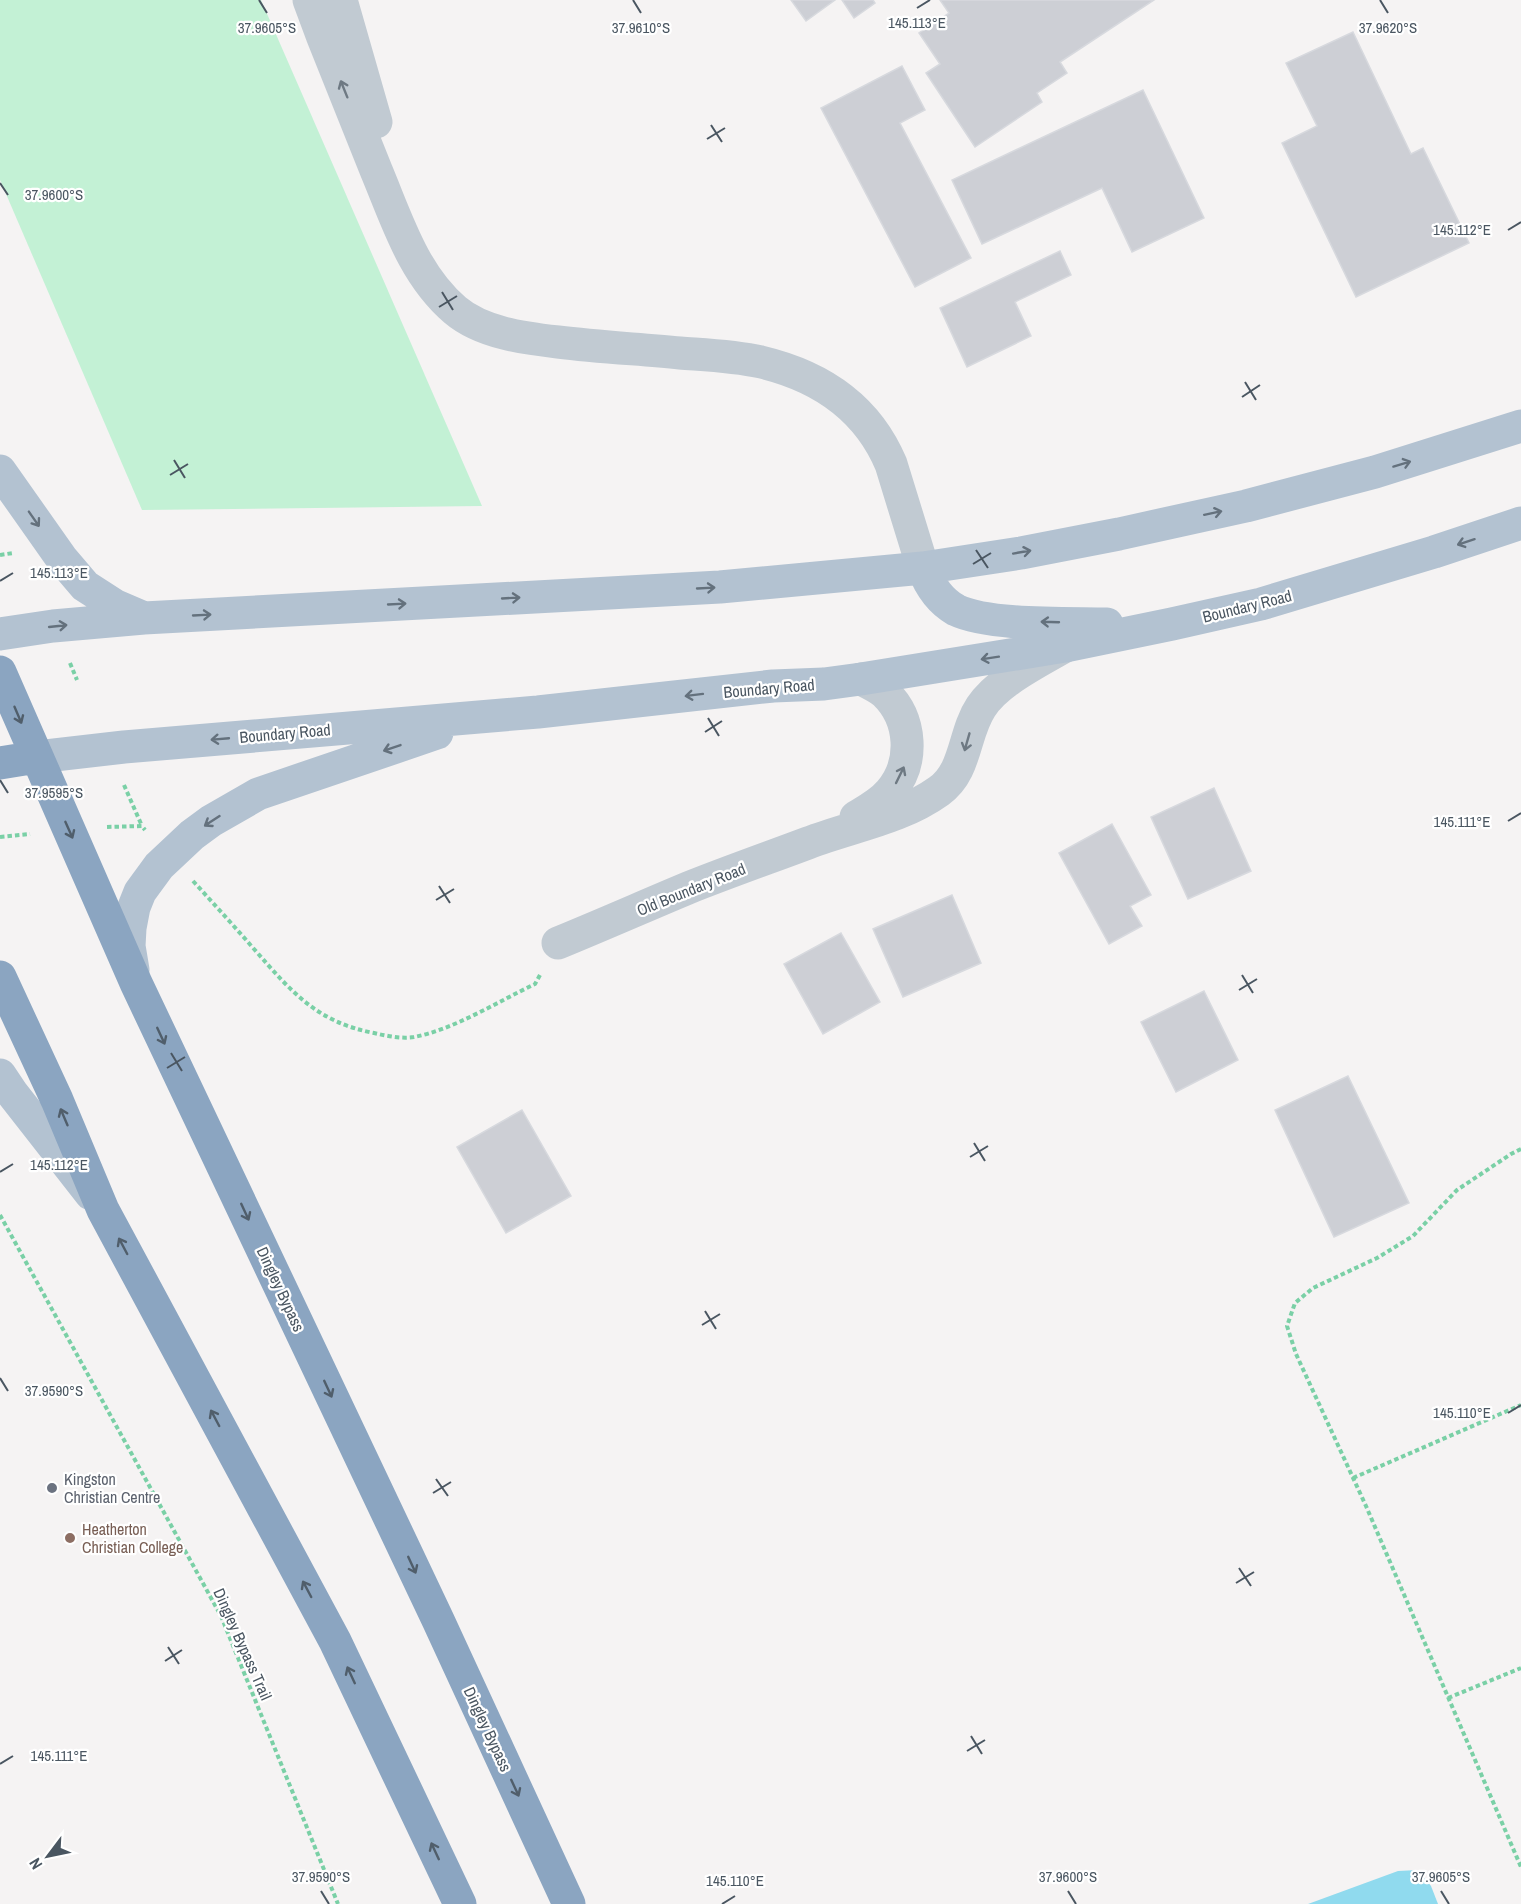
<svg xmlns="http://www.w3.org/2000/svg" width="1521" height="1904" viewBox="0 0 1521 1904" font-family="'Archivo Narrow',sans-serif">
<rect width="100%" height="100%" fill="#f5f3f3"/>
<path fill="#c3f1d5" d="M0 0H261L482 506 142 510 0 180Z"/>
<path fill="#90daee" d="M1418 1870 1431 1886 1438 1904H1308L1398 1871Z"/>
<path fill="#cdcfd5" stroke="#d7d9de" stroke-width="1.5" d="M791 0H835L806 21Z
M842 0H873L875 3 854 18Z
M940 0H1154L1060 62 1067 73 1037 93 1042 102 975 147 926 73 940 64 919 33 949 13Z
M1353 32 1411 154 1423 148 1469 243 1356 297 1282 143 1317 126 1286 63Z
M902 66 925 110 900 123 971 258 915 287 821 108Z
M1143 90 1204 218 1132 252 1102 188 982 244 952 180Z
M1060 251 1071 275 1015 302 1031 336 967 367 940 308Z
M1214 788 1251 871 1188 899 1151 817Z
M1112 824 1151 895 1130 906 1142 926 1109 944 1059 853Z
M952 895 981 963 903 997 873 929Z
M841 933 880 1002 823 1034 784 964Z
M1204 991 1238 1060 1176 1092 1141 1022Z
M1348 1076 1409 1203 1334 1237 1275 1110Z
M522 1110 571 1196 506 1233 457 1147Z"/>
<g fill="none" stroke-linecap="round" stroke-linejoin="round">
<path stroke="#7ad0a6" stroke-width="4" stroke-dasharray="4.5 3" stroke-linecap="butt" d="M0 555 13 553
M70 663 77 680
M124 785 142 826
M107 827 142 826 145 830
M0 837 30 834
M193 881C214 904 234 926 254 949 291 991 316 1022 374 1033 387 1036 401 1039 414 1037 453 1030 499 1001 535 984L540 975
M1521 1149 1511 1154 1457 1190 1413 1236 1377 1258 1313 1288 1295 1303 1287 1326 1296 1354 1366 1506 1521 1867
M0 1215 221 1616 338 1904
M1353 1478 1521 1405
M1448 1698 1521 1668"/>
<path stroke="#c1cad2" stroke-width="33" d="M309 0 322 35C340 80 358 125 376 170 397 220 413 274 455 310 482 333 524 338 558 342 598 347 639 349 680 353 706 355 734 356 761 362 820 376 867 407 891 464L923 568
M341 0 376 122
M856 817C868 810 881 803 890 792 915 763 912 719 885 693 878 687 869 683 861 679
M558 943C602 925 645 906 688 888 728 872 768 858 808 843 852 826 900 819 939 791 967 771 963 734 981 707 998 681 1038 662 1065 646"/>
<path stroke="#b3c2d1" stroke-width="33" d="M0 471 62 559 85 586 116 606 144 618
M923 568C929 584 940 601 956 610 989 626 1069 623 1107 624
M0 634 53 626 144 618 720 587 923 568 1021 553 1119 534 1246 506 1375 472 1521 426
M37 757 124 747 538 712 773 686 824 684 861 679 1065 646 1172 624 1261 604 1434 552 1521 523
M133 970 129 946 130 928 134 907 140 892 159 866 192 835 211 821 258 794 437 733
M0 1075 12 1093 91 1194"/>
<path stroke="#8ba5c1" stroke-width="33" d="M0 672 136 983 438 1620 569 1904
M0 763 37 757
M0 977 57 1100 103 1210 335 1641 460 1904"/>
</g>
<defs><path id="oneway-shaft" d="M-6 0H5M1.5-3L5.5 0L1.5 3" fill="none" stroke-width="1.6" stroke-linecap="round" stroke-linejoin="round" transform="scale(1.5)"/></defs>
<g stroke="#6e7983">
<use href="#oneway-shaft" transform="translate(344 89) rotate(-112)"/>
<use href="#oneway-shaft" transform="translate(967 742) rotate(106)"/>
<use href="#oneway-shaft" transform="translate(900 775) rotate(-64)"/>
</g>
<g stroke="#64717d">
<use href="#oneway-shaft" transform="translate(1402 464) rotate(-17)"/>
<use href="#oneway-shaft" transform="translate(1213 513) rotate(-12)"/>
<use href="#oneway-shaft" transform="translate(34 519) rotate(55)"/>
<use href="#oneway-shaft" transform="translate(1466 542) rotate(162)"/>
<use href="#oneway-shaft" transform="translate(1022 552) rotate(-10)"/>
<use href="#oneway-shaft" transform="translate(706 588) rotate(-3)"/>
<use href="#oneway-shaft" transform="translate(511 598) rotate(-3)"/>
<use href="#oneway-shaft" transform="translate(397 604) rotate(-3)"/>
<use href="#oneway-shaft" transform="translate(202 615) rotate(-3)"/>
<use href="#oneway-shaft" transform="translate(1050 622) rotate(-178)"/>
<use href="#oneway-shaft" transform="translate(58 626) rotate(-6)"/>
<use href="#oneway-shaft" transform="translate(990 658) rotate(171)"/>
<use href="#oneway-shaft" transform="translate(694 695) rotate(173)"/>
<use href="#oneway-shaft" transform="translate(220 739) rotate(175)"/>
<use href="#oneway-shaft" transform="translate(392 748) rotate(161)"/>
<use href="#oneway-shaft" transform="translate(212 821) rotate(147)"/>
</g>
<g stroke="#505e6b">
<use href="#oneway-shaft" transform="translate(18 715) rotate(67)"/>
<use href="#oneway-shaft" transform="translate(69 830) rotate(66)"/>
<use href="#oneway-shaft" transform="translate(161 1036) rotate(65)"/>
<use href="#oneway-shaft" transform="translate(64 1117) rotate(-113)"/>
<use href="#oneway-shaft" transform="translate(245 1212) rotate(65)"/>
<use href="#oneway-shaft" transform="translate(123 1246) rotate(-118)"/>
<use href="#oneway-shaft" transform="translate(328 1389) rotate(65)"/>
<use href="#oneway-shaft" transform="translate(215 1418) rotate(-118)"/>
<use href="#oneway-shaft" transform="translate(412 1565) rotate(65)"/>
<use href="#oneway-shaft" transform="translate(307 1589) rotate(-118)"/>
<use href="#oneway-shaft" transform="translate(351 1675) rotate(-115)"/>
<use href="#oneway-shaft" transform="translate(515 1788) rotate(65)"/>
<use href="#oneway-shaft" transform="translate(435 1851) rotate(-115)"/>
</g>
<path fill="none" stroke="#4a5661" stroke-width="2" d="M259 0 267 13M633 0 641 13M1380 0 1388 13M917 8 930 0M711 125 722 142M707 139 725 128M0 183 8 195M1508 230 1521 222M442 292 453 310M439 307 457 296M1245 382 1256 400M1242 397 1260 385M174 460 185 478M170 475 188 464M976 550 988 568M973 564 991 553M0 581 13 573M708 718 719 736M705 732 722 721M0 780 8 793M1508 821 1521 813M439 886 450 903M436 900 454 889M1242 975 1253 993M1239 990 1257 979M171 1053 182 1071M167 1068 185 1057M974 1143 985 1161M970 1157 988 1146M0 1172 13 1164M705 1311 716 1329M702 1325 720 1314M0 1378 8 1391M1508 1413 1521 1405M436 1479 448 1496M433 1493 451 1482M1239 1568 1251 1586M1236 1583 1254 1572M168 1647 179 1664M165 1661 182 1650M971 1736 982 1754M967 1751 985 1740M0 1764 13 1756M321 1891 329 1904M1068 1891 1076 1904M1441 1891 1449 1904M722 1904 735 1896"/>
<circle fill="#6b7280" stroke="#fff" stroke-width="2" cx="52" cy="1488" r="6"/>
<circle fill="#8d6e63" stroke="#fff" stroke-width="2" cx="70" cy="1538" r="6"/>
<g text-anchor="middle" stroke-width="4.5" stroke-linejoin="round" paint-order="stroke">
<g font-size="16" fill="#4a5661" stroke="#fff">
<text transform="translate(1247 606) rotate(-14)" y="6">Boundary Road</text>
<text transform="translate(769 688) rotate(-5)" y="6">Boundary Road</text>
<text transform="translate(285 733) rotate(-5)" y="6">Boundary Road</text>
<text transform="translate(691 889) rotate(-22)" y="6">Old Boundary Road</text>
<text transform="translate(281 1289) rotate(65)" y="6">Dingley Bypass</text>
<text transform="translate(243 1644) rotate(66)" y="6">Dingley Bypass Trail</text>
<text transform="translate(488 1729) rotate(65)" y="6">Dingley Bypass</text>
</g>
<g font-size="16" fill="#5b616d" stroke="#fff" text-anchor="start">
<text x="64" y="1485">Kingston<tspan x="64" dy="18">Christian Centre</tspan></text>
</g>
<g font-size="16" fill="#785e54" stroke="#fff" text-anchor="start">
<text x="82" y="1535">Heatherton<tspan x="82" dy="18">Christian College</tspan></text>
</g>
</g>
<g font-size="15" text-anchor="middle" fill="#4a5661" stroke="#fff" stroke-width="4.5" stroke-linejoin="round" paint-order="stroke">
<text x="917" y="28">145.113°E</text>
<text x="267" y="33">37.9605°S</text>
<text x="1388" y="33">37.9620°S</text>
<text x="641" y="33">37.9610°S</text>
<text x="54" y="200">37.9600°S</text>
<text x="1462" y="235">145.112°E</text>
<text x="59" y="578">145.113°E</text>
<text x="54" y="798">37.9595°S</text>
<text x="1462" y="827">145.111°E</text>
<text x="59" y="1170">145.112°E</text>
<text x="54" y="1396">37.9590°S</text>
<text x="1462" y="1418">145.110°E</text>
<text x="59" y="1761">145.111°E</text>
<text x="321" y="1882">37.9590°S</text>
<text x="1068" y="1882">37.9600°S</text>
<text x="1441" y="1882">37.9605°S</text>
<text x="735" y="1886">145.110°E</text>
</g>
<g transform="translate(48 1856) rotate(238)" stroke="#ffffff" stroke-width="4.5" paint-order="stroke">
<path d="M0-4.5L10 22L0 15L-10 22Z" fill="#4a5661"/>
<text y="-9" font-size="16" font-weight="bold" text-anchor="middle" fill="#4a5661">N</text>
</g>
</svg>
